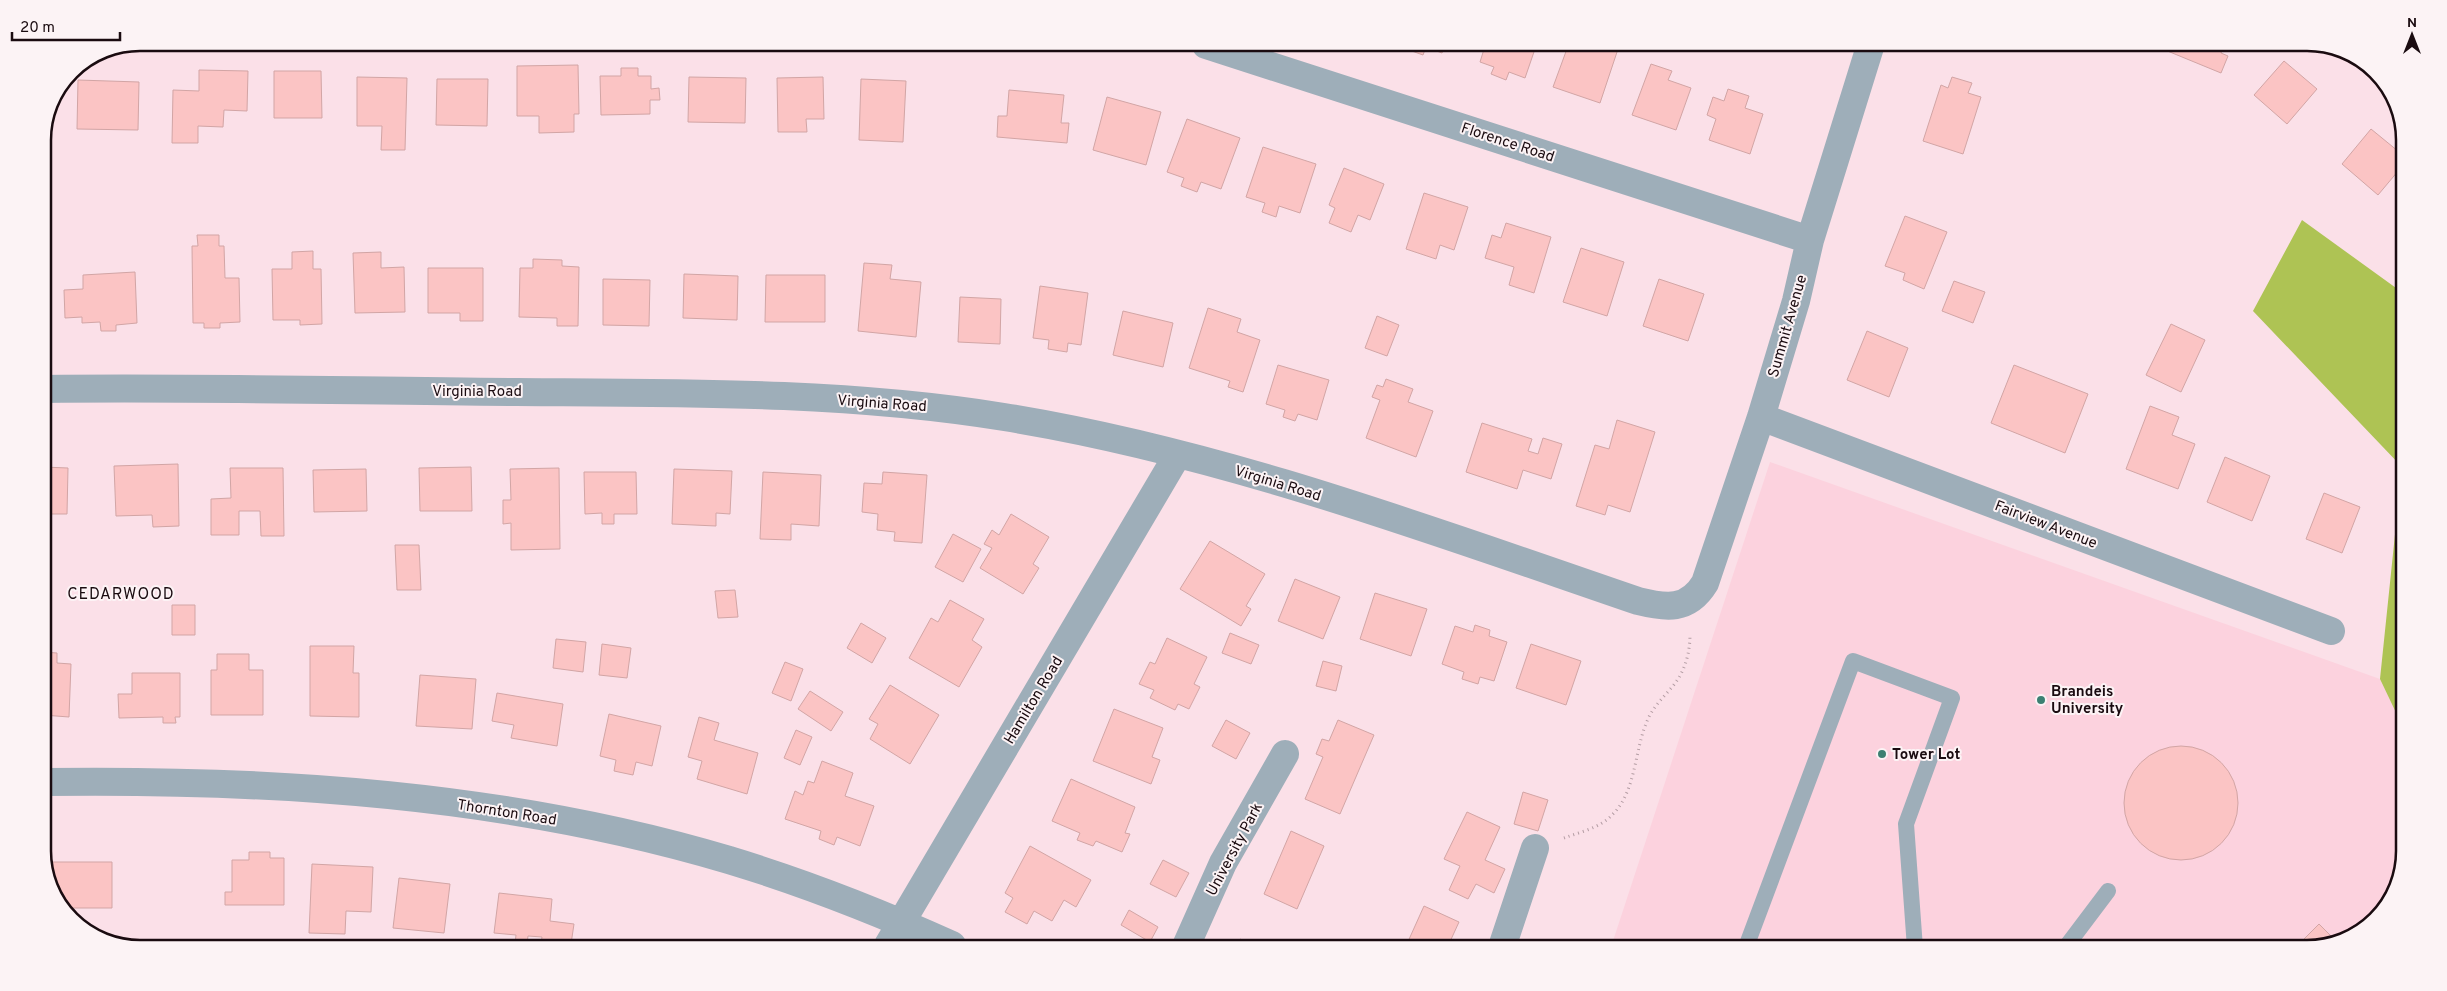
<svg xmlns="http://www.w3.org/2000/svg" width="2447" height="991" viewBox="0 0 2447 991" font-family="Overpass,sans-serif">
<rect width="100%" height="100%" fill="#fbe0e8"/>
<path fill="#fcd2de" d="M1770 462 2380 679 2400 721 2399 883 2366 929 2307 948 1611 947Z"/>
<path fill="#aec354" d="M2302 220 2403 293 2400 721 2380 679 2402 467 2253 311Z"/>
<path fill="#fbc4c4" stroke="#d2a5a5" d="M1411 46H1445L1442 53 1426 47 1423 55 1409 50Z
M1485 46H1536L1525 78 1509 72 1506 80 1491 74 1494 67 1480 62Z
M1568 46H1619L1600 103 1553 87Z
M2166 47H2223L2221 53 2228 56 2221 73 2165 50Z
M2284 61 2317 89 2287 124 2254 95Z
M1651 64 1672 71 1668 80 1691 88 1676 130 1632 115Z
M578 65 579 114H574V132L539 133V116H517V66Z
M621 68H638V76H651V89L659 88 660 100H650V114L601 115 600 76H621Z
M199 70 248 71 247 111 224 110 223 127 198 126V143H172L173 90 199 91Z
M274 71H321L322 118H274Z
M357 77 407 78 405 150H381L382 126H357Z
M689 77 746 78 745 123 688 122Z
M823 77 824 119H806L807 132H778L777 78Z
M1952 77 1972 83 1968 93 1981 97 1963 154 1923 141 1941 85 1948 88Z
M437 79H488L487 126 436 125Z
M861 79 906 81 903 142 859 140Z
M78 80 139 82 138 130 77 129Z
M1728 89 1749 96 1745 108 1763 114 1750 154 1709 140 1716 119 1707 115 1713 97 1724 101Z
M1009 90 1064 95 1061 123H1069L1067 143 997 137 998 116H1007Z
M1107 97 1161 112 1146 165 1093 150Z
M1187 119 1240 138 1221 189 1201 182 1197 192 1181 186 1184 178 1167 172Z
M2371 129 2404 156V164L2378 195 2342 164Z
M1263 147 1316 164 1300 213 1279 206 1276 217 1262 212 1265 203 1246 197Z
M1344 168 1384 184 1370 220 1358 215 1351 232 1329 223 1335 208 1329 205Z
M1424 193 1468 207 1454 250 1440 245 1436 259 1406 249Z
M1905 216 1947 232 1924 289 1903 280 1905 273 1885 266Z
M1506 223 1551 237 1534 293 1509 285 1514 267 1485 258 1492 235 1501 238Z
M197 235H219V246H224L225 278H239L240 322 220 323V328H204V323H193L192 246H198Z
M1581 248 1624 262 1607 316 1563 302Z
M313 251V269H321L322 324 300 325V320H273L272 269H292V252Z
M381 252V268L404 267 405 312 355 313 353 253Z
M533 259 562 260V266L579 267 578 326H557V318L519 317 520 268H533Z
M864 263 892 265 890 279 921 282 916 337 858 331Z
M428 268H483V321H460V313H428Z
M135 272 137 323 116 325V331H101L100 322 82 323V317L65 318 64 290 83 289V275Z
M684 274 738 276 737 320 683 318Z
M766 275H825V322H765Z
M603 279 650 280 649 326 603 325Z
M1659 279 1704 294 1688 341 1643 326Z
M1954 281 1985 292 1973 323 1942 311Z
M1040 286 1088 293 1081 345 1068 343 1067 352 1048 349 1049 340 1033 338Z
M960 297 1001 299 1000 344 958 342Z
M1208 308 1241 319 1237 332 1260 340 1243 392 1228 387 1230 381 1189 368Z
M1123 311 1173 323 1163 367 1113 355Z
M1377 316 1399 325 1387 356 1365 348Z
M2171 324 2205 340 2181 392 2146 375Z
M1867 331 1908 348 1889 397 1847 380Z
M1278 365 1329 380 1317 420 1298 414 1295 421 1283 417 1285 410 1266 404Z
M2014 365 2088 394 2065 453 1991 423Z
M1386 379 1413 389 1408 402 1433 411 1416 457 1366 438 1380 400 1372 397 1377 385 1383 387Z
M2150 406 2179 417 2172 435 2195 444 2178 489 2126 469Z
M1617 420 1655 432 1630 512 1608 505 1605 515 1576 506 1595 445 1609 449Z
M1482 423 1532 439 1528 451 1538 454 1543 438 1562 444 1551 479 1523 470 1517 489 1466 472Z
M2225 457 2270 476 2252 521 2207 502Z
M178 464 179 526 153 527 152 515 116 516 114 466Z
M43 467 68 468 67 514H46V544H43Z
M471 467 472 511H420L419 468Z
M230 468H283L284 536H261L260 511H239V535H211V499L231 498Z
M559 468 560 549 511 550V523L503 524V500H511L510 469Z
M366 469 367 511 314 512 313 470Z
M674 469 732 471 730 514 716 513V526L672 524Z
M584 472H636L637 514H614V524H602V513L585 514Z
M763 472 821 475 819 526 791 524V540L760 539Z
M883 472 927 475 922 543 894 541 895 532 877 530 878 514 862 512 864 483 882 484Z
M2324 493 2360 507 2342 553 2306 539Z
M1011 514 1049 537 1033 564 1039 568 1023 594 980 568 992 548 984 544 992 530 999 535Z
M953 534 981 549 963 582 935 567Z
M1210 541 1265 574 1246 606 1251 609 1241 626 1180 589Z
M395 545H419L421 590H397Z
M1295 579 1340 597 1323 639 1278 621Z
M735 590 738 617 718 618 715 591Z
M1375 593 1427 609 1411 656 1360 639Z
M950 600 984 619 972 640 982 647 959 687 909 658 931 618 938 622Z
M172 605H195V635H172Z
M861 623 886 638 872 663 847 648Z
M1475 625 1490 630 1489 636 1507 642 1494 681 1480 677 1478 684 1462 679 1464 672 1442 664 1455 626 1473 632Z
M1230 633 1259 645 1251 664 1222 653Z
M1167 638 1207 657 1194 684 1200 687 1189 709 1178 704 1175 710 1150 698 1154 690 1139 684 1150 662 1155 664Z
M556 639 586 642 583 672 553 668Z
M602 644 631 648 627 678 599 675Z
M1531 644 1581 661 1566 705 1516 688Z
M310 646H354L353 673H359V717L310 716Z
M43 652 57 653V663L71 664 69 717 43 715Z
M217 654H249V670H263V715H211V670H217Z
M1323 661 1342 666 1336 691 1316 686Z
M785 662 803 669 791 701 772 693Z
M132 673H180V717H175L176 723H163V717L119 718 118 694H132Z
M420 675 476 679 472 729 416 726Z
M890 685 939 715 910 764 870 739 878 724 869 719Z
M810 691 843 712 831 731 798 709Z
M497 693 563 704 557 746 511 738 514 725 492 721Z
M1114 709 1163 728 1152 757 1160 760 1151 784 1093 761Z
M609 714 661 726 652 766 636 762 633 775 614 771 616 760 600 756Z
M699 717 719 723 714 740 758 753 747 794 697 779 702 761 688 757Z
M1226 720 1250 733 1236 759 1212 746Z
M1338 720 1374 735 1340 814 1305 799 1323 757 1316 754 1322 739 1329 741Z
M796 730 812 737 800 765 784 758Z
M2124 803a57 57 0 1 1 114 0a57 57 0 1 1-114 0Z
M822 761 853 773 845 796 874 806 860 846 837 837 834 845 819 839 821 831 785 819 795 791 803 795 808 781 814 783Z
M1071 779 1135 807 1125 833 1130 834 1122 852 1096 841 1093 846 1077 840 1080 833 1052 821Z
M1523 792 1548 800 1538 831 1514 824Z
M1467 812 1500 827 1485 860 1505 869 1494 893 1476 884 1468 899 1449 890 1460 866 1444 859Z
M1291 831 1324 846 1297 909 1264 894Z
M1030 846 1091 880 1076 907 1064 900 1052 921 1034 911 1027 924 1005 912 1013 898 1005 893Z
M249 852H270V858H284V905H225V892H232V860H249Z
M1163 860 1189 873 1176 897 1150 884Z
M48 862H112V908H62L48 872Z
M312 864 373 867 371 912 346 911 345 934 309 933Z
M399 878 450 884 444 933 393 928Z
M499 893 552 899 550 921 574 924 571 944H541L542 937 528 936 527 944H515L516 935 494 933Z
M1424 906 1459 922 1448 946H1406Z
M1129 910 1158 927 1150 942 1121 925Z
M2319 924 2334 939 2307 948H2295Z
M1240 939 1256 946H1237Z"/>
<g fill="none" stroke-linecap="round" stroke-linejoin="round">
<path stroke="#b39ca3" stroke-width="3" stroke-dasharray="1 4" stroke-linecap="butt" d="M1564 838C1580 832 1600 828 1612 815 1637 791 1634 749 1648 719 1655 703 1669 693 1678 679 1686 667 1690 650 1690 635"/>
<path stroke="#9eaeb9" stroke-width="16" d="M1746 947 1853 661 1952 698 1906 824 1915 948
M2065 948 2108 891"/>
<path stroke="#9eaeb9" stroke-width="28" d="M1206 45 1810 240
M43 389C200 387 358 391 516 392 678 393 843 391 1004 417 1221 452 1430 530 1638 601 1666 608 1688 611 1705 583L1761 417 1796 301 1810 240 1870 47
M1761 417 2331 631
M43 782C272 779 508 794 729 860 805 883 879 912 952 945
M888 945 1178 454
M1186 946 1223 863 1285 754
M1502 947 1535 848"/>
</g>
<g fill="#3d8072" stroke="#fcf3f5" stroke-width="2">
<circle cx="2041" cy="700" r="5"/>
<circle cx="1882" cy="754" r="5"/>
</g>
<g text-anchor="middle" stroke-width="4" stroke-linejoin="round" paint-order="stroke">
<g font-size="15" fill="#1a0b10" stroke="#fcf3f5">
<text transform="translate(1508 142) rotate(18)" y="5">Florence Road</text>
<text transform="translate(1787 326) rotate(-74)" y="5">Summit Avenue</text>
<text x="477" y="396">Virginia Road</text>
<text transform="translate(882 403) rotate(4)" y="5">Virginia Road</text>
<text transform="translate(1278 483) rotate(17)" y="5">Virginia Road</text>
<text transform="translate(2046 524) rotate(21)" y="5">Fairview Avenue</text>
<text transform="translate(1033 700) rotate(-59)" y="5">Hamilton Road</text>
<text transform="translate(507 812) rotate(9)" y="5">Thornton Road</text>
<text transform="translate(1234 849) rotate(-62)" y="5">University Park</text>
</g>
<g font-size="15" font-weight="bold" fill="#1a0b10" stroke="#fcf3f5" text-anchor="start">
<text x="2051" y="696">Brandeis<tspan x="2051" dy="17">University</tspan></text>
<text x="1892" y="759">Tower Lot</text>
</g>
<g font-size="16" letter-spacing="1" fill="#1a0b10" stroke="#fcf3f5">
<text x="121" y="599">CEDARWOOD</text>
</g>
</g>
<path d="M0 0H2447V991H0ZM140 51H2307A89 89 0 0 1 2396 140V851A89 89 0 0 1 2307 940H140A89 89 0 0 1 51 851V140A89 89 0 0 1 140 51Z" fill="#fcf3f5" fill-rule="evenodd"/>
<path fill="none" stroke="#1a0b10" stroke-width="2.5" d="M140 51H2307A89 89 0 0 1 2396 140V851A89 89 0 0 1 2307 940H140A89 89 0 0 1 51 851V140A89 89 0 0 1 140 51Z"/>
<g transform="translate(2412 35)" stroke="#fcf3f5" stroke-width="4" paint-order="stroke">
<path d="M0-4L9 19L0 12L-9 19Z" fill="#1a0b10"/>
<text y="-8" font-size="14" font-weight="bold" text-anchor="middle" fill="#1a0b10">N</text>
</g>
<path d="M12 32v8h108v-8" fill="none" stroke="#1a0b10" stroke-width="2.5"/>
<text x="20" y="32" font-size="15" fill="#1a0b10" stroke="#fcf3f5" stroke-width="4" paint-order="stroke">20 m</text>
</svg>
